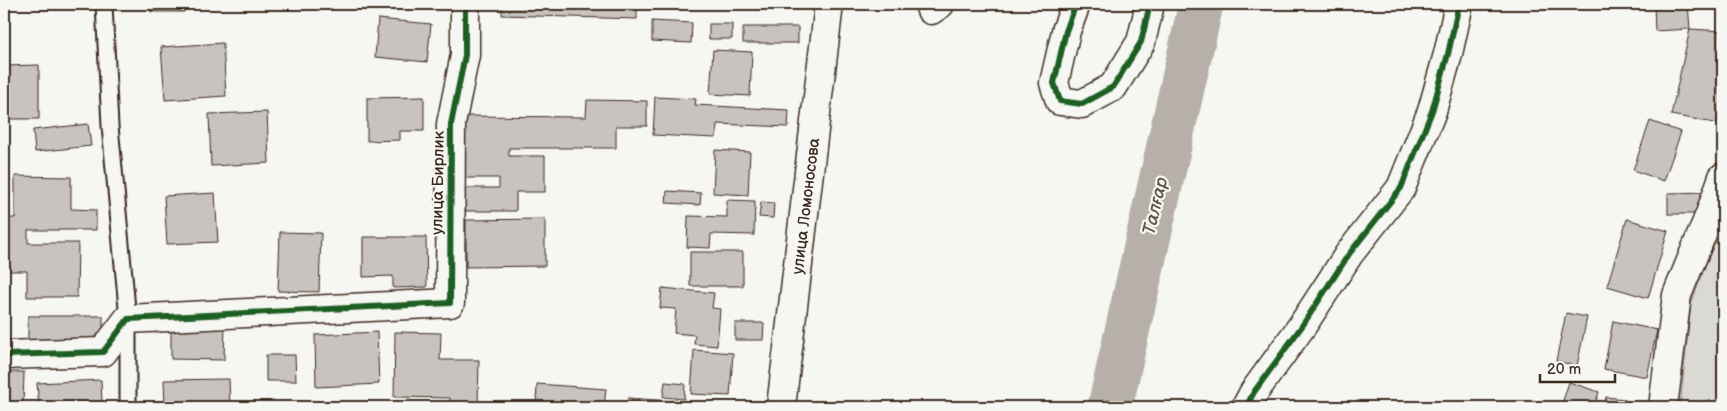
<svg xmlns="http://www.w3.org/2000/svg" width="1727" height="411" viewBox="0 0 1727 411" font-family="'Balsamiq Sans',sans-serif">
<rect width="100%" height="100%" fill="#f6f6f2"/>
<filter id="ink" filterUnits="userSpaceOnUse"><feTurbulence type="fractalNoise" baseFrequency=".02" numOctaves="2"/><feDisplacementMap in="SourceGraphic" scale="10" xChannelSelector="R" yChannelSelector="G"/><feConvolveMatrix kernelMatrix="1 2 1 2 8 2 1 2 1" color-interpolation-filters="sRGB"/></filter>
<g filter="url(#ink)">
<path fill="#dad9d3" stroke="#8a8278" d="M1723 218V407H1680L1691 304Z"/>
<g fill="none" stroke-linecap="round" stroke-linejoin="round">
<path stroke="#b6b0a9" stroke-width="45" d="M1110 407 1201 4"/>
</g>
<path fill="#c8c3be" stroke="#3b2a1e" d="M151 4H184V12H151Z
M502 4H637V19L502 15Z
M755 4H771V9H754Z
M1654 4H1688L1690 29 1655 31Z
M378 19 431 24 427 62 375 57Z
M652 21 692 23 691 43 652 41Z
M709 24H732V39H709Z
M743 27H798V43H743Z
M1690 29 1723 31V105L1720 124 1671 115Z
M223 43 226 96 165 100 161 47Z
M713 50 752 52 750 96 710 94Z
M39 65V119H4V66Z
M424 97V131H400V140L367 141V98Z
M655 97 696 99 695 105 789 110 788 127 717 124 716 138 653 135Z
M587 100 647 101V126H616V148H509V156H545V192H516V211H464V188H499V178H464V116L586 117Z
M267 112 269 163 211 166 209 114Z
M1650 121 1681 132 1664 181 1633 170Z
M88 124 91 146 35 152 33 130Z
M715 150 750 152 748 195 713 193Z
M15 176 71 177V209L96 210V230H28V243H78L77 297H27V271H4V218H15Z
M667 191 701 193 700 205 666 203Z
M1710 192V214H1668V193Z
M215 193 218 242 167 244 164 196Z
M727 200 755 201 754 235 711 234 710 248 687 247 688 216 727 217Z
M761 202 774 203 773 218 759 217Z
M545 219V266L466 267V220Z
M1627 219 1668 231 1648 298 1607 286Z
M280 232 321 233 319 292 278 291Z
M363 237H426L427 287 393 288V276L363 277Z
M690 252H743V286H690Z
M662 288 714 293 712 308 720 309 717 346 694 344 695 335 674 333 676 309 660 308Z
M1566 313 1587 317 1577 366 1556 361Z
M28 316H103V341H28Z
M1613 321 1657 330 1647 377 1604 369Z
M735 323H764L763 340H735Z
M171 324H225L224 360 171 359Z
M377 332 379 384 316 387 315 335Z
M395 332 441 333 440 360H479L478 407H450V398L394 397Z
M694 350 733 353 730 396 691 394Z
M266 355H295L296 381H266Z
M4 372H24L23 407H4Z
M229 379 230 407H165L164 380Z
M101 380 102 403 84 404V407H39L37 383Z
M665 382 685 384 684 399 663 397Z
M1569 382 1599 392 1594 407H1561Z
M537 384 606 389 604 407H536Z
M1606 397 1625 399 1624 407H1604Z
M628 398 742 406V407H627Z"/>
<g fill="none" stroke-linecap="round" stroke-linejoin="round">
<defs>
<path id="service" d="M104 4 110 126 128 319V407"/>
<path id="minor" d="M929 4 931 10 940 4
M1076 4 1066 31 1054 83 1060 101 1082 104 1113 87 1141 42 1150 4
M4 355 103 352 128 319 450 303 451 124 465 55V4
M1246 407 1254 392 1302 326 1349 254 1401 188 1432 111 1448 54 1459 4
M1663 407 1677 295 1710 214 1723 177"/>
<path id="primary" d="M781 407 829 4"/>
</defs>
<use href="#service" stroke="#3b2a1e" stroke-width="19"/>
<use href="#minor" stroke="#3b2a1e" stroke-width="31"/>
<use href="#primary" stroke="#3b2a1e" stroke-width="31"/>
<use href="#service" stroke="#f6f6f2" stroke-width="15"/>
<use href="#minor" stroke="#f6f6f2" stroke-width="28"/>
<use href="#primary" stroke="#f6f6f2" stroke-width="28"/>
<defs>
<path id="cycleway" d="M1076 4 1066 31 1054 83 1060 101 1082 104 1113 87 1141 42 1150 4
M4 355 103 352 128 319 450 303 451 124 465 55V4
M1246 407 1254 392 1302 326 1349 254 1401 188 1432 111 1448 54 1459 4"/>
</defs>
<use href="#cycleway" stroke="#f6f6f2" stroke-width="9"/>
<use href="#cycleway" stroke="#1b5e20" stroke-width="6"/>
</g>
</g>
<g text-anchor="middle" stroke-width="4.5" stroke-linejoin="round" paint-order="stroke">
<g font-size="16" fill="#3b2a1e" stroke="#f6f6f2">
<text transform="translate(437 183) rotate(-89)" y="6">улица Бирлик</text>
<text transform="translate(805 206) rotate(-83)" y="6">улица Ломоносова</text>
</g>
<g font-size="18" font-style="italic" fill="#605248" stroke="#f6f6f2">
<text transform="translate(1155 206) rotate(-77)" y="6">Талғар</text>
</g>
</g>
<rect width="1727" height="411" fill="none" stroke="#f6f6f2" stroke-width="20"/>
<rect x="10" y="10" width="1707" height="391" fill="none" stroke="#3b2a1e" stroke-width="2" filter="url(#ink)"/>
<path d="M1540 374v8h75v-8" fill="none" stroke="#3b2a1e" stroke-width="2.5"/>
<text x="1547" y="374" font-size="15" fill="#3b2a1e" stroke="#f6f6f2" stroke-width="4" paint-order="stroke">20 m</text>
</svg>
